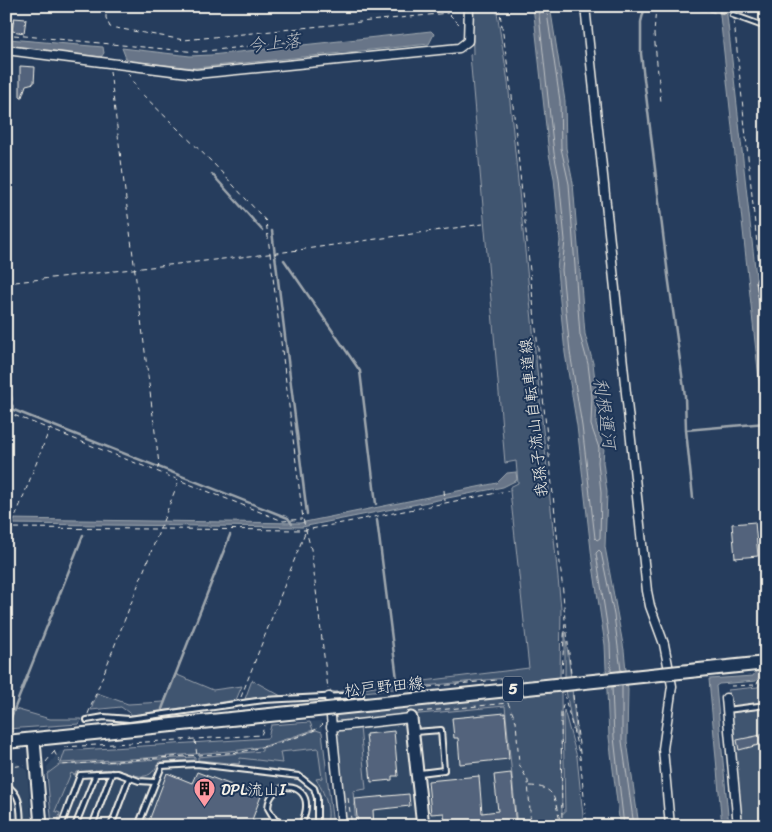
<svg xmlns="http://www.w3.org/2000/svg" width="772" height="832" viewBox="0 0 772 832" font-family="Sriracha,'Klee One',sans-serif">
<rect width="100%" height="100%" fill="#263d5d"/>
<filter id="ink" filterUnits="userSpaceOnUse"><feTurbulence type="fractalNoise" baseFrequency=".02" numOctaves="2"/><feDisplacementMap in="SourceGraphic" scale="10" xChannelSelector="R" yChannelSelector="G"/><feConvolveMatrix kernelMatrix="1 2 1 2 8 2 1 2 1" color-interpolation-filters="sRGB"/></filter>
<g filter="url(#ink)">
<path fill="#334966" d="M506 706 517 826H429L417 714Z
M321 721 333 826H52L47 767 60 751 268 738 271 725Z
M401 722 406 726 416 826H356L353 791 366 789 360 727Z
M6 757H10L27 771 32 826H6Z"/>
<path fill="#40546f" stroke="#9aa2ac" d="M472 6H496L508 82 561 608 560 679 512 685V678L496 679 332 695 330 691 335 692 529 668 510 491V487L518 483 516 461 505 463 470 55 473 54Z
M565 631 571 678 565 679Z
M175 674 213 690 242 686 236 700 132 715 121 707 91 710 97 693 128 704 164 702Z
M766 675V826H741L728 690 758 687Z
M252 680 281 696 245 699Z
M572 689 577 739 571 720 566 690Z
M561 691 562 813H565L563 716 564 710 577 757 584 826H517L505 706 334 722 333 714Z
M15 709 50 719H82L79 724 6 729Z
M310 722 313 730 265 746 241 750 147 758 61 763 65 751 268 738 271 725Z
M360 727 366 789 353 791 356 826H346L335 734 339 729Z
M316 730 322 732 333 826H326C332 810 324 792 316 779L322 778 318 748 280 752 282 763 240 758 239 764 198 760V757L262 751V748Z
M195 757V760L159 762C148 787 133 772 116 770 104 768 89 772 76 772L75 775 71 773 55 811 60 813 57 826H52L47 774 59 765Z"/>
<path fill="#677588" stroke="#9fa7ae" d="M533 6H550L565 101 566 148 573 183 585 334 593 363 597 397 596 424 604 448 603 462 607 492 605 547 624 650 628 690 627 741 639 826H620L609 737 605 645 592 559 577 426 565 353 557 270 560 241 554 178 549 154Z
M719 6H726L766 367V408L761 398Z
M431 31 434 34 429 44 195 68 127 61 122 48 190 56 211 55Z
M9 39 103 47 104 53 101 57 8 46Z
M516 472 517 480 503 487 302 527 6 524V519L300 523 497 483 507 473Z
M766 655V666L756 681 719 684 716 686 729 826H722L709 679 753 676Z"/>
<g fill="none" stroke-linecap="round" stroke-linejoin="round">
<path stroke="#bcbfc2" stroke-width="1" d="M538 6 554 153 559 178 565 240 562 270 570 352 582 426 595 538 597 540 600 538 601 493 598 462 599 448 591 425 592 397 588 364 580 335 569 184 561 148 560 101 546 6
M611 672 610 644 596 553 599 550 601 552 614 615 621 671
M622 686V741L634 826
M612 687 614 737 624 826"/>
<path stroke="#9fa7ae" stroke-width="2.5" d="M645 6 641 22V54L668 275 685 396 686 430 693 498
M212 174 262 230
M272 231 307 514
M284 260 360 371 376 504
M6 407 288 518 292 524
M686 430 766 423
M377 520 397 679
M162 709 230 535
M10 720 83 535"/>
</g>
<path fill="#52647b" stroke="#f4f1e8" d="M14 18 26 19 24 33 12 31Z
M20 66 35 67 34 83 26 85 22 97H20Z
M755 522 758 556 735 558 732 524Z
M505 713 509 759 460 764 458 738H454L452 718Z
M394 731 398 776H392V780L371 782 366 734Z
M766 734V743L739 750 737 740Z
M197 772 261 796 252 820 266 826H147L167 773 192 783Z
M511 773 516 826H445L444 813 431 814 428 781 479 776 482 813 498 811 494 775Z
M409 794 410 806 373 810 374 826H358L355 799Z"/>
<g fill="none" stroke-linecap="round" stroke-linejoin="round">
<defs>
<path id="lane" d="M733 15 766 27
M6 43 8 34
M727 710 766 705
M87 720 104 717 129 719 264 700 361 695
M415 732 441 730 444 770 420 773
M6 785C22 795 20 809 21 826
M61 826 80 775 117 773 139 781 155 782
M75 826 96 774
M92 826 112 773
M111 826 129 778
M138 826 162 766 197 764 299 776 314 788 317 798V826
M289 826 275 820 268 808C270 779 308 782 306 807 306 813 303 820 301 826
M309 826 317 825"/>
<path id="street" d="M585 6 647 591 650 606 664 644 672 686 663 749 670 826
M6 50 196 74 459 48 468 41 469 6
M761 282 766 312
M329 697 342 826
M726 698 738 826
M331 727 411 718"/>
<path id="secondary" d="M411 718 423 826
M34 740 41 826"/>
<path id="primary" d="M6 742 260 716"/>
</defs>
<use href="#lane" stroke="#f4f1e8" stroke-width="8"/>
<use href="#street" stroke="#f4f1e8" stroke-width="11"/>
<use href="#secondary" stroke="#f4f1e8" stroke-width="15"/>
<use href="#primary" stroke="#f4f1e8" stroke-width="16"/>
<path stroke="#f4f1e8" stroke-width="1" stroke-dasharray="5 4" stroke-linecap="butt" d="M106 6V18L110 27 184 40 448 13
M450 6 448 13 459 24
M499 6 512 96 563 592 565 620 562 673
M656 6 654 34 661 102
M674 6 728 14
M734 21 760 273
M14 35 197 52 297 41
M110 71 159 464 157 471
M128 73 138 90 214 164 266 221 303 519 311 549 328 689
M6 283 277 253 483 224
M6 351 13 407 11 414
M6 412 283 521 302 519
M444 490 445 501
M6 528 306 530 512 490
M6 541 50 428
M566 623 571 674
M731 686 756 685 763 674
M419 688 497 680
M564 694 580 757 587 826
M573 695 580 753
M241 697 306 530
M418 712 508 703 516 721 519 764 528 781 531 826
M88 714 179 480
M195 740 197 756
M64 747 261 735 265 725
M54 751 61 765 241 752C258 748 313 736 323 724
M46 762 57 748
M6 768 24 765
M530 786C559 787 553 801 561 823
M348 798 352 826
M562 826 561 714 564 701"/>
<use href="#lane" stroke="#1d3557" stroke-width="4"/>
<use href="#street" stroke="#1d3557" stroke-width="8"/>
<use href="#secondary" stroke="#1d3557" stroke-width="11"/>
<use href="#primary" stroke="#1d3557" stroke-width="12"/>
<defs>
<path id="primary-bridge" d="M260 716 766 663"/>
</defs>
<use href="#primary-bridge" stroke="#f4f1e8" stroke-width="16" stroke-linecap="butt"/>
<use href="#primary-bridge" stroke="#1d3557" stroke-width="12"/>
</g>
</g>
<defs>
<symbol id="building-pin" viewBox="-11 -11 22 30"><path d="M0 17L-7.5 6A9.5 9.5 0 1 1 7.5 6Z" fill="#ff9aa2" stroke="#1d3557"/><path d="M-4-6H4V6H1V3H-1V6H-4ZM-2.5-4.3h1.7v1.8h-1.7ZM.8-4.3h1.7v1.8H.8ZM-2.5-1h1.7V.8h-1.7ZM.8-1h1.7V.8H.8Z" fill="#111"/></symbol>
</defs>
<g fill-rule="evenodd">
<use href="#building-pin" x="192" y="776" width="25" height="34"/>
</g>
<g text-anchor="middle" stroke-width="4" stroke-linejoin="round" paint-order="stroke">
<rect fill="#1d3557" stroke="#b4b9bc" stroke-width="1" x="503" y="676.5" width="20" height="25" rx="4"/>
<g font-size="15" font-weight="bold" fill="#f4f1e8">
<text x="513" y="694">5</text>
</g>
<g font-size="16" fill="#f4f1e8" stroke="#1d3557">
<text transform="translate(533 418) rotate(-96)" y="6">我孫子流山自転車道線</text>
<text transform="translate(384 686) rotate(-6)" y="6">松戸野田線</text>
</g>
<g font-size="16" fill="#f4f1e8" stroke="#1d3557" text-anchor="start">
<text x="221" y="795">DPL流山I</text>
</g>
<g font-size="18" font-style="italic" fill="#bcbfc2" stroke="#1d3557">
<text transform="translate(274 43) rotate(-6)" y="6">今上落</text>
<text transform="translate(605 413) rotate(82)" y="6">利根運河</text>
</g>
</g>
<rect width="772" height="832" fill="none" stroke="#1d3557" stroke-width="25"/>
<rect x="12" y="12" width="747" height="807" fill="none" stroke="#f4f1e8" stroke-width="2" filter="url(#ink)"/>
</svg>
